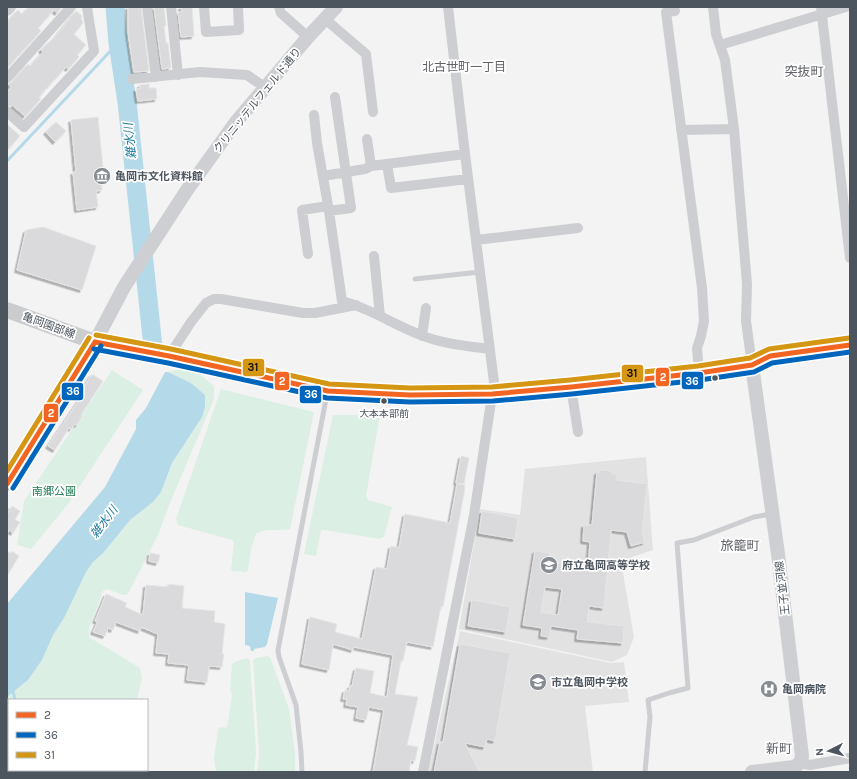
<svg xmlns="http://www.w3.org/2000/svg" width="857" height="779" viewBox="0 0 857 779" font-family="Karla,'Noto Sans JP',sans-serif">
<defs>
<filter id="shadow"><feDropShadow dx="-2.5" dy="2.5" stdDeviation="0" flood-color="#0004"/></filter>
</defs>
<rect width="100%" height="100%" fill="#f4f3f3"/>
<path fill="#e2e2e3" d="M646 457 653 550 632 557 623 573 634 637 627 655 612 662 459 629 480 509 520 515 525 469Z
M460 631 611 663 624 662 629 702 585 706 593 772H428Z"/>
<path fill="#dbefe4" d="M191 367 214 386V399L170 503 158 535 128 594 123 595 107 589 103 591 89 629V637L140 668 142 678 137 700H9V770H122L121 772H7V697L28 680 42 660 53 635 64 618 86 572 93 562 104 551 130 520 153 502 161 492 172 463 186 440 198 424 205 407V395L191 383 168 372Z
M112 370 143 390 68 504 31 549 17 545 24 501Z
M221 389 314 412 290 529C277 532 268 527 256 534L251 549 248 570 246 572 232 571 231 569 234 542 232 540 178 525 176 519Z
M333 415H380L366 496 368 500 392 507 384 537 379 539 324 530H321L316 556 304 554Z
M267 656 270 657 289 709 295 752V772H257L259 753 253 660 256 658Z
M247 658 250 660 256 752 254 772H216L214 759 218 729 220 727 226 728 228 724 232 694 230 691 232 664 235 662Z"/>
<path fill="#b4d9e8" d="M165 372H168L191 383 205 395V407L202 417 172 463 161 492 153 502 130 520 104 552 93 562 86 572 64 618 53 635 42 660 28 680 7 697V604L105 487 136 429V420L146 408Z
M245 592 278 598 267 644 265 647 254 649V651H251L250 646 245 645Z"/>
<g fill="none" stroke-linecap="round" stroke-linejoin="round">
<path stroke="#b4d9e8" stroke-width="3" d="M7 161 118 43
M13 691 15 700
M24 770V772"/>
<path stroke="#b4d9e8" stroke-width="19" d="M115 7 118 43 127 102 153 347"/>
</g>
<path fill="#dadadc" stroke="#e5e5e6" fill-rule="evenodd" filter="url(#shadow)" d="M29 7H62L57 13 54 10 38 28 41 31 7 68V22L18 10 22 14Z
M128 7H141L149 71 134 72 128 32Z
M154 7H164L166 26H164L166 43H168L171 68 162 69Z
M181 7H192L194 36 181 37 178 12H182Z
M76 11 82 16 81 18 83 23 74 34 86 45 77 55 79 57 68 69 66 67 54 80 39 97 41 99 25 116 12 105 11 107 7 106V91L11 87 8 84 12 82 28 64 30 66 43 52 41 50 55 37Z
M149 84V88H156L157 99 138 101 136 89H140V85Z
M98 117 103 168H100L102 190 96 191 98 207 77 210 73 172H76L71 120Z
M56 122 66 131 55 142 46 132Z
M7 124 20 136 7 150Z
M43 227 96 246 82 290 17 270 26 230Z
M92 374 103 381 81 415 82 416 77 425 75 424 71 429 69 428 55 450 48 446 79 400 77 398Z
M461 456 469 458 464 484 456 483Z
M599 470 612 471V474H617L616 480 647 484 642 533 645 542 631 546 627 532 611 530 604 608 589 606 587 622 624 626 623 643 577 639 578 630 551 626 549 637 541 636 542 628 523 625 535 551 550 553 549 563 588 566 590 542 583 541 584 525H592L597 472 599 473ZM545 587 562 589 558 615 541 612Z
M457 484 465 485 464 494 443 607 441 606 433 647 407 642 403 661H401L395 694 418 697 407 745 418 747 415 761 411 760 409 772H373L384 710 369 707 366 720 356 718 358 707 346 705 347 699H343L345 690 349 691 350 686H352L356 668 374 671 370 693 387 697 393 655 354 647 353 650 333 644 329 670 302 664 310 617 337 624 335 632 362 639 376 567 387 569 391 546 399 548 405 514 450 523Z
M12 506 20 511 15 520 20 522 13 533 9 530 7 534V514Z
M482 511 518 518 515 539 479 533Z
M7 551 11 553 12 551 19 556 7 576Z
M150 553 160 555 158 563 149 561Z
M168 584 184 586 182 608 215 611 214 622 225 624 222 654H224L222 667 209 666 207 682 187 680 189 665 168 663 169 654 156 653 158 634 141 627 140 631 116 622 113 630 108 628 105 636 93 632 98 621H95L106 594 127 603 125 607 143 615 146 585 168 587Z
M472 600 510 607 506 632 468 626Z
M460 644 510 653 495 741 487 739 485 747 465 743 479 772H434L440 742H443Z"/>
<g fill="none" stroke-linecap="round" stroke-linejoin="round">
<path stroke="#cdced1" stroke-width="5" d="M415 279 480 272
M302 772 301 752 296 705 279 657 278 650 327 394
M645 772 650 717 648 700 669 693 688 688 677 543 694 540 754 517 771 514"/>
<path stroke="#cdced1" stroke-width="10" d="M147 7 156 77
M171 7 178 75
M204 7 206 32 239 30 238 7
M279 7 281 13 308 37
M713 7 716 34 725 60 734 129 747 284 746 321 752 365
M821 7 850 258
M7 11 11 7
M675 11 666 12 702 288 704 321 701 336 697 348 699 373
M325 19 366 54 373 112
M720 45 846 7
M7 78 71 7
M132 79 200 72 247 75 266 88
M7 112 24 127 94 51 87 7
M314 115 317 143 329 211 342 301C370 308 394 325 421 335 442 344 467 346 490 349
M681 130 734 129
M367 139 371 166
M387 164 391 188 468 179
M323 176 365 169 371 166 465 154
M329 211 351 208 335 97
M476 240 578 228
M308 254 302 210 328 206
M374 256 380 316
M422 336 426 308
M169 356 191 322 206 303 214 299H221L303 313H315L356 305
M571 387 578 432
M800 763 810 765 850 758
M423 772 474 515 494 382 465 154 448 7"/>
<path stroke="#cecfd2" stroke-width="14" d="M752 365 778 554 802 756 800 763 794 767 752 772
M7 484 95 342 124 287 187 190 236 122 308 37 336 7"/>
<path stroke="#caccce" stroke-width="16" d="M7 310 95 342 169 356 328 391 410 395 492 394 571 387 699 373 752 365 770 356 850 345"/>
<defs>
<path id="bus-1" d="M95 342 169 356 328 391 410 395 492 394 571 387 699 373 752 365 770 356 850 345
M7 484 95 342"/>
<path id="bus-2" d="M94 349 168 363 327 398 410 402 493 401 572 394 700 380 754 372 772 363 850 352
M13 488 101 346"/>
<path id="bus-3" d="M96 335 171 349 329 384 410 388 492 387 570 380 698 366 750 358 769 349 849 338
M7 471 89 338"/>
</defs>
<use href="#bus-1" stroke="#fff" stroke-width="8"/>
<use href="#bus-2" stroke="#fff" stroke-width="8"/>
<use href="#bus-3" stroke="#fff" stroke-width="8"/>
<use href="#bus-1" stroke="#f26522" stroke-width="5"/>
<use href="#bus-2" stroke="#0065bd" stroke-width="5"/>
<use href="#bus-3" stroke="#d59613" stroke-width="5"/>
</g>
<defs>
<symbol id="museum-disc" viewBox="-11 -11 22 22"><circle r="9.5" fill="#878c92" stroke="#fff"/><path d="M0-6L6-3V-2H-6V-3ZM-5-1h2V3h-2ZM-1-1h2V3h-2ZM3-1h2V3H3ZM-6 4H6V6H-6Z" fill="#fff"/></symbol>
<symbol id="school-disc" viewBox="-11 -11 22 22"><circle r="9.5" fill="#878c92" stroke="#fff"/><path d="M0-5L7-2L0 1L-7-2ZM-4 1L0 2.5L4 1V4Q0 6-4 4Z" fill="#fff"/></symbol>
<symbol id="hospital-disc" viewBox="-11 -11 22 22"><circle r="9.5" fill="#878c92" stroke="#fff"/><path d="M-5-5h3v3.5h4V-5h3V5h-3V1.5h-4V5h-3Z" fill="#fff"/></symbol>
</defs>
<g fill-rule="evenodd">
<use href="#museum-disc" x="92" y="166" width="20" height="20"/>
<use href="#school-disc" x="539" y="555" width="20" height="20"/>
<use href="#school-disc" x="528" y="672" width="20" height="20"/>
<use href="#hospital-disc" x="759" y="679" width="20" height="20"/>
</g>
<g fill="#4c545e" stroke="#fff" stroke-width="1.5">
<circle cx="715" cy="378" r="3.5"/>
<circle cx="384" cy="401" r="3.5"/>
</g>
<g text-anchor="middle" stroke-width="3.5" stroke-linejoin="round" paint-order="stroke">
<g font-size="10" fill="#4c545e" stroke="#fff">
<text x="384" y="417">大本本部前</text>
</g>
<g font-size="11" fill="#4c545e" stroke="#fff">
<text transform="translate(257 100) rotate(-51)" y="4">クリニッテルフェルド通り</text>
<text transform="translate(49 325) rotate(20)" y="4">亀岡園部線</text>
<text transform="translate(782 588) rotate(-97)" y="4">王子並河線</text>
</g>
<g font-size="11" font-weight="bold" fill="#4c545e" stroke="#fff" text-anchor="start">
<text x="115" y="180">亀岡市文化資料館</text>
<text x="562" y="569">府立亀岡高等学校</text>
<text x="551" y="686">市立亀岡中学校</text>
<text x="782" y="693">亀岡病院</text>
</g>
<g font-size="11" fill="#227a55" stroke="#fff">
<text x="54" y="495">南郷公園</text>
</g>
<g font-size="12" fill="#5f6267" stroke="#fff">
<text x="464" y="71">北古世町一丁目</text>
</g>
<g font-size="12" font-style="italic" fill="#1d7aa0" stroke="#fff">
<text transform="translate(130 141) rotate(-96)" y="4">雑水川</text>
<text transform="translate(104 522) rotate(-53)" y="4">雑水川</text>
</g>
<g font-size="13" fill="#5f6267" stroke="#fff">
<text x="804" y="76">突抜町</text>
<text x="740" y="550">旅籠町</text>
<text x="779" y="753">新町</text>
</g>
</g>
<g stroke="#fff" stroke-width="1.5">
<rect x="242" y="358" width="23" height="19" rx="4" fill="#d59613"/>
<rect x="621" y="364" width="23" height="19" rx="4" fill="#d59613"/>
<rect x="655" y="367" width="15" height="20" rx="4" fill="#f26522"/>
<rect x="681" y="371" width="23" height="19" rx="4" fill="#0065bd"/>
<rect x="274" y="371" width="16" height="20" rx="4" fill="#f26522"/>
<rect x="61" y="382" width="23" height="19" rx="4" fill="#0065bd"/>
<rect x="299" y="385" width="23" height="19" rx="4" fill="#0065bd"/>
<rect x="43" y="403" width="16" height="20" rx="4" fill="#f26522"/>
</g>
<g font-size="11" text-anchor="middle" font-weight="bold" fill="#fff">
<text x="663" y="381">2</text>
<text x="692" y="385">36</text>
<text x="282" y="385">2</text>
<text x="73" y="395">36</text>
<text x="311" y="398">36</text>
<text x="51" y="417">2</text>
</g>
<g font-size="11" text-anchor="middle" font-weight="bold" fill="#111">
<text x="253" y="371">31</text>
<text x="632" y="377">31</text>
</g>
<rect width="857" height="779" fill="none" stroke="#4c545e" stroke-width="16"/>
<rect x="8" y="699" width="140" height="72" fill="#ffffff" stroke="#b7bbbf"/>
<rect x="16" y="712" width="20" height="6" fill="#f26522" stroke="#b7bbbf"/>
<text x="44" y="719" font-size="12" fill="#4c545e">2</text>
<rect x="16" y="732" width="20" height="6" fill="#0065bd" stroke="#b7bbbf"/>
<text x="44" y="739" font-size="12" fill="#4c545e">36</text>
<rect x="16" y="752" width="20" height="6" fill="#d59613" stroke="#b7bbbf"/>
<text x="44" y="759" font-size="12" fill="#4c545e">31</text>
<g transform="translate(829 751) rotate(264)" stroke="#ffffff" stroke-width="3" paint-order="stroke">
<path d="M0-3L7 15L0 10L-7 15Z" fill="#4c545e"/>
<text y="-6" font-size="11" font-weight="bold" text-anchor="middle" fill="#4c545e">N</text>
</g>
</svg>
